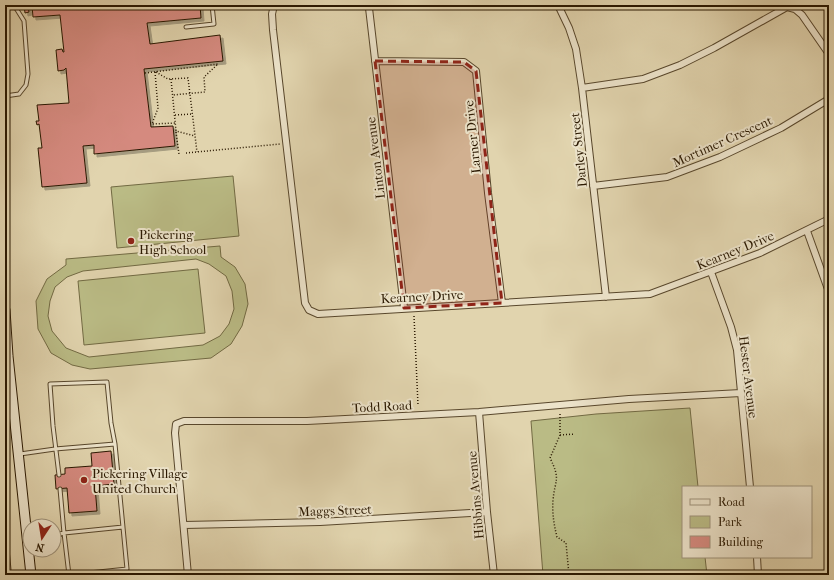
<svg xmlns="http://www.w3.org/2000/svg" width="834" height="580" viewBox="0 0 834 580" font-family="'IM FELL French Canon',serif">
<defs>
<filter id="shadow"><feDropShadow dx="3" dy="3" stdDeviation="0" flood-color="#0004"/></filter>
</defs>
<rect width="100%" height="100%" fill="#e1d4ae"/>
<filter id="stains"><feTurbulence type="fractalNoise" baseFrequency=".005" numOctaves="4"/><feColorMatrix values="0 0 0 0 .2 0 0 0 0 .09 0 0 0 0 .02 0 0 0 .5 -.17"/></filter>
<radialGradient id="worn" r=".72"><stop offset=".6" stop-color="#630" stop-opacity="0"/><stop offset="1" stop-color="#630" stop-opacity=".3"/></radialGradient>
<path fill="#babb85" stroke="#726a43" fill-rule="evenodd" d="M233 176 239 236 117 248 111 187Z
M220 246 221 257 235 267 245 284 248 304 242 326 231 344 211 358 90 369 72 365 51 353 38 329 36 301 47 279 66 265V259ZM196 259 209 264 226 276 232 291 234 309 229 324 220 336 203 345 89 357 66 348 52 331 48 316 50 301 55 287 67 277 83 271Z
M198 269 205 333 84 345 78 281Z
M690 408 698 487H683V557H705L707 575H543L531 421 596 414Z"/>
<path fill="#d58a7f" stroke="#2a1801" filter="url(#shadow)" d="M24 5H163L164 9 200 5 201 18 147 23 150 44 220 35 223 61 144 69 151 127 173 126 175 146 94 154V145L83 146 87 183 42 187 38 148H42L39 124 37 125 36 121H39L37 105 69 103 66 68 64 70 58 71 56 50 62 49 63 52H64L60 15 33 17 32 6 28 7 29 12 25 13Z
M111 451 114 484 95 486 97 511 69 513 67 488 56 489 55 475 65 474V468L92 466 91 453Z"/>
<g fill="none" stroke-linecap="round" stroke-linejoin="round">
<defs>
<path id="lane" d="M186 27 214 24 212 5
M5 96 19 94 26 85 28 74 24 21 14 5
M20 454 55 449 115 444 127 569 70 575
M59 475 53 426 50 384 107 382 111 423 115 444
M60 489 64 533 123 527
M54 535 64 533 69 575"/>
<path id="street" d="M274 5 272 14 273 30 305 303 309 310 318 314 650 294 760 253 829 219
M367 5 369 8 404 308
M558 5 569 28 576 49 582 88 606 297
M375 61 464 62 476 71 488 193 502 303
M582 88 643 79 680 65 714 48 787 7 795 9 802 15 829 54
M593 186 667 177 720 157 781 128 829 99
M807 231 829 292
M711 272 731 327 737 350 750 487
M479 412 487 512 494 575
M184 525 320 522 487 512
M5 544 8 575
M757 557 758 575
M188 575 175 433 176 424 184 421H307L479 412 629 399 741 393"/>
<path id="secondary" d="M5 310 8 356 31 575"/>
</defs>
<use href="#lane" stroke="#58472c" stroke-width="5"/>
<use href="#street" stroke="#58472c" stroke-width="8"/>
<use href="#secondary" stroke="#2a1801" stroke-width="11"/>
<path stroke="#2a1801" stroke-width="1.5" stroke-dasharray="1 2" stroke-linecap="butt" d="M155 72 158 108 152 124 175 123
M156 72 168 79 188 78 197 152
M145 73 218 64 204 77 205 92 173 95
M171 79 176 131 195 136
M175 115 193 114
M176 132 179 154
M186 153 280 144
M414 316 418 405
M560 414V435L550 458C561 480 555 479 553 500 552 513 554 525 557 537L566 543 569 575
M560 435 575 434"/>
<use href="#lane" stroke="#ece3ca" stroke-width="3"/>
<use href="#street" stroke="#ece3ca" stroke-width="6"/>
<use href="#secondary" stroke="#ece3ca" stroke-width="9"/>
</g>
<path fill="#8f2418" fill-opacity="0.2" stroke="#8f2418" stroke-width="3" stroke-dasharray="8 5" stroke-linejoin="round" d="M375 61 464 62 476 71 502 303 404 308Z"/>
<g fill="#8f2418" stroke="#ece3ca" stroke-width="1.5">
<circle cx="131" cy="241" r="4"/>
<circle cx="84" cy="480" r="4"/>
</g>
<g text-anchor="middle" stroke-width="4" stroke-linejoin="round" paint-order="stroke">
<g font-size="13" fill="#2a1801" stroke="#ece3ca">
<text transform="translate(472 137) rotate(-96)" y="5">Larner Drive</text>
<text transform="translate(722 141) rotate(-24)" y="5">Mortimer Crescent</text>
<text transform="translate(578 150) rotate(-96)" y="5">Darley Street</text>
<text transform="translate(375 158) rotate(-97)" y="5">Linton Avenue</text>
<text transform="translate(735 250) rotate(-22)" y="5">Kearney Drive</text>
<text transform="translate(422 296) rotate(-3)" y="5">Kearney Drive</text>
<text transform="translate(749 377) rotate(83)" y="5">Hester Avenue</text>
<text transform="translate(382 406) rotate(-3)" y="5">Todd Road</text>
<text transform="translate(475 495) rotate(-95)" y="5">Hibbins Avenue</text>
<text transform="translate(335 510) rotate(-2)" y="5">Maggs Street</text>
</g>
<g font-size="13" fill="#2a1801" stroke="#ece3ca" text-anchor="start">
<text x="139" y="239">Pickering<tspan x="139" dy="15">High School</tspan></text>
<text x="92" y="478">Pickering Village<tspan x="92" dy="15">United Church</tspan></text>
</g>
</g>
<rect width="834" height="580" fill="none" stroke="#e1d4ae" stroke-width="20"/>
<rect x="6" y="6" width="822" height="568" fill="none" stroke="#2a1801" stroke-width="2"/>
<rect x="10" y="10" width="814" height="560" fill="none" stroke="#2a1801"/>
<rect x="682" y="486" width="130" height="72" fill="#ece3ca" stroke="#9e927a"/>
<rect x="690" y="499" width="20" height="6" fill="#ece3ca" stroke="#9e927a"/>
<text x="718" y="506" font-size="12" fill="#2a1801">Road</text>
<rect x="690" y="516" width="20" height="12" fill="#babb85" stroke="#9e927a"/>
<text x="718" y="526" font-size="12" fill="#2a1801">Park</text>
<rect x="690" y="536" width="20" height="12" fill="#d58a7f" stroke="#9e927a"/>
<text x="718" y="546" font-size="12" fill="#2a1801">Building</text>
<g transform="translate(42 538) rotate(192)"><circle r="19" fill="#ece3ca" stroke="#9e927a"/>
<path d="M0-3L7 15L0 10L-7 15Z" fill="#8f2418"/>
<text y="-6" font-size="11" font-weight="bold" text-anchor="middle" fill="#2a1801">N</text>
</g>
<rect width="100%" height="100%" filter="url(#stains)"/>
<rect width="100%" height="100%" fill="url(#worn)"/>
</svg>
